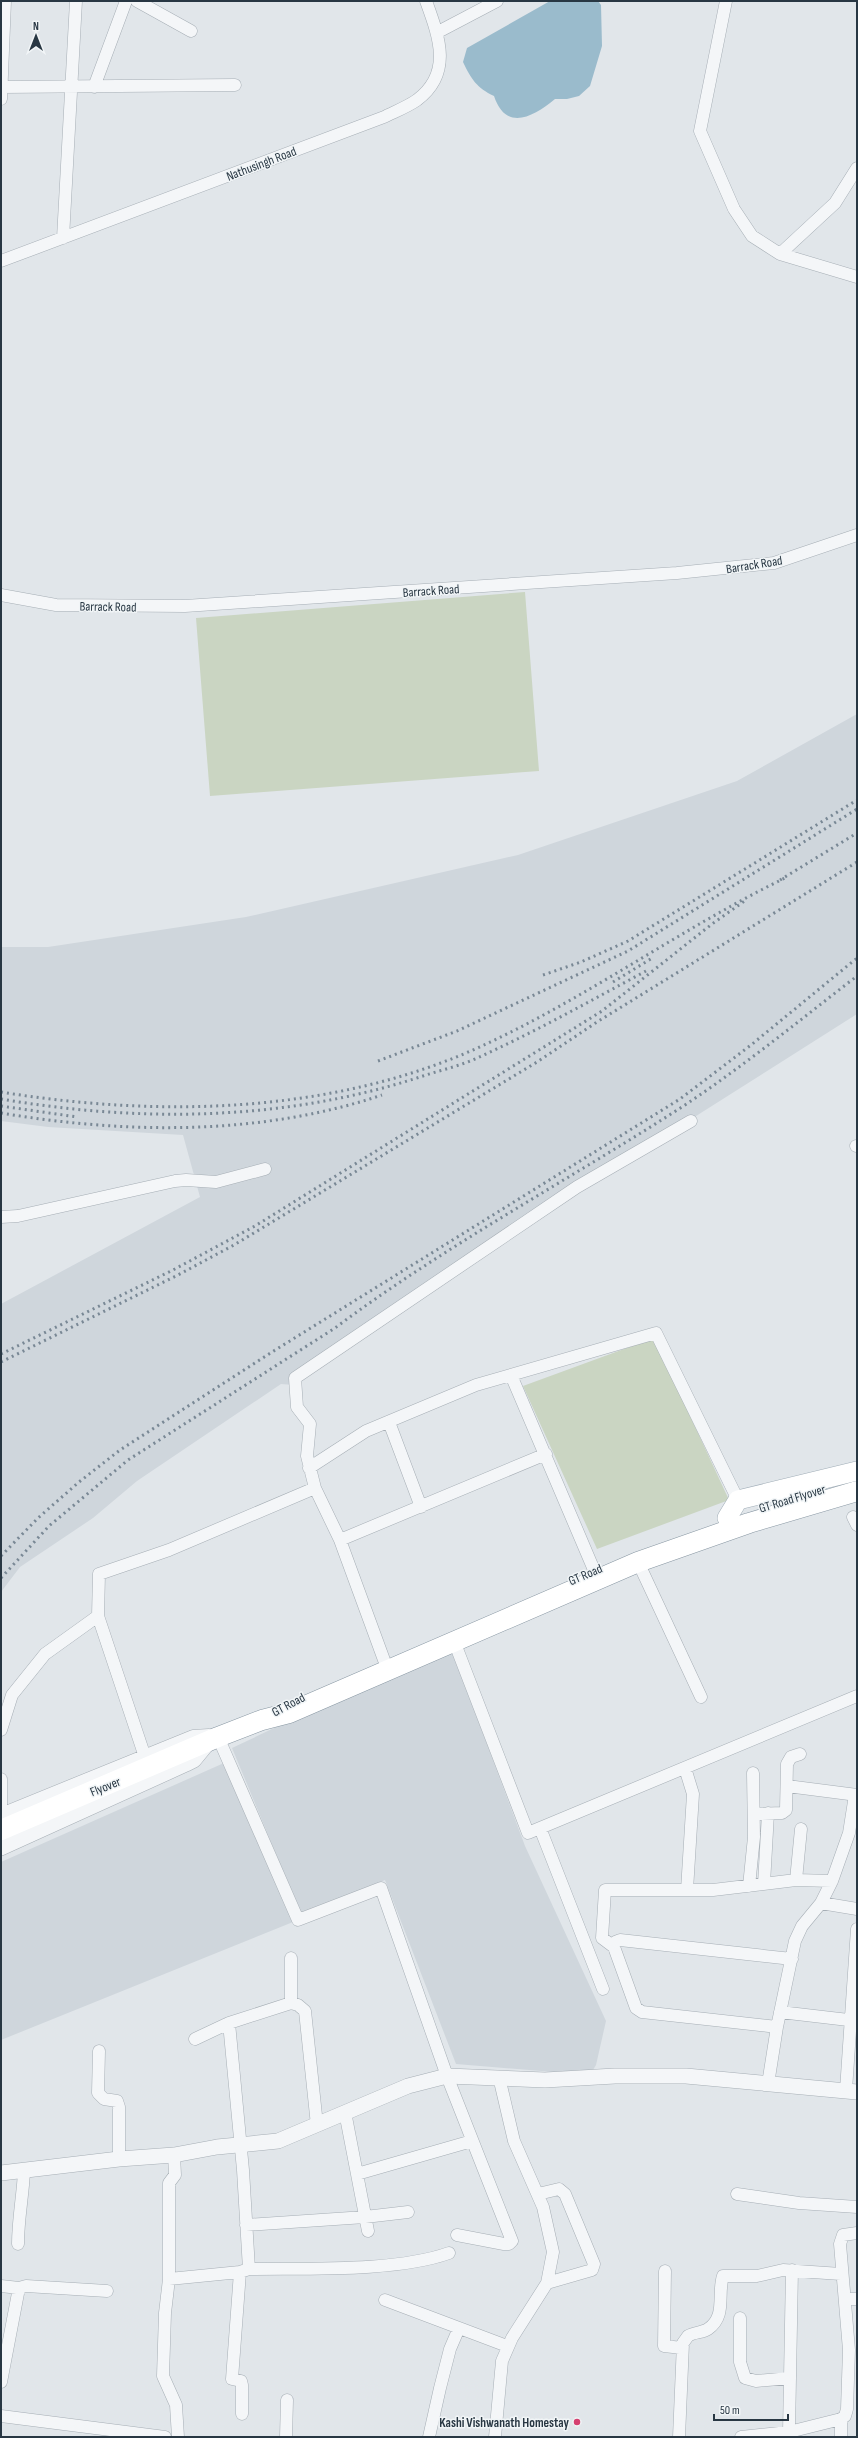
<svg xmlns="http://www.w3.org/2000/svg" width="858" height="2438" viewBox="0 0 858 2438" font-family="'Sofia Sans Condensed',sans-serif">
<rect width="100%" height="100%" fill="#e1e6ea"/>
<path fill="#cfd6dc" d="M857 714V1014L347 1337 294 1385 281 1384 137 1481 93 1518 20 1567 1 1592V1304L200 1197 183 1135 48 1127 1 1121V947H48L246 917 518 855 737 781Z
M451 1648 525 1846 606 2021 596 2065 590 2075 456 2064 385 1880 301 1914 232 1748 384 1676Z
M224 1763 298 1920 1 2040V1862Z"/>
<path fill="#cad5c2" d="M525 592 539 771 210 796 196 618Z
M654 1338 729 1500 597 1549 523 1386Z"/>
<path fill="#9abbcc" d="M550 1H598L601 5 602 46 590 86 579 96 567 99H555C533 117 506 132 494 96 477 88 471 79 463 62L467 48Z"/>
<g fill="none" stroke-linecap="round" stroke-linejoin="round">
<defs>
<path id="minor" d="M137 1 191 31
M726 1 700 131 734 209 752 236 780 254
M438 32 497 1
M2 87 235 85
M94 87 126 1
M1 99 5 1
M857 168 835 203 780 254 857 277
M63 238 76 1
M1 261 384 117C394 112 407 107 417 100 453 73 439 37 426 1
M1 595 56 605 185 606 677 573 774 563 857 535
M856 1146H857
M1 1217 18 1216 175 1181 186 1180 216 1182 265 1169
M511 1375 594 1570
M389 1422 421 1507
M309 1468 366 1431 476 1385 656 1333 738 1500
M315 1488 307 1456 310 1424 297 1407 295 1378 577 1187 691 1121
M853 1517 857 1525
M340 1540 546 1454
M638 1562 701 1697
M454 1641 528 1833 857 1696
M1 1730 12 1695 45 1654 98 1616
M144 1754 98 1616 99 1574 169 1550 315 1488 340 1540 384 1660
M685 1768 693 1794 687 1890
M1 1779V1805
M787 1786 857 1795
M1 1814 193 1736 209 1735 218 1737 298 1920 381 1888 447 2076 512 2241 509 2244H504L457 2235
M754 1814 782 1813 786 1810 787 1764 791 1757 800 1754
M540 1828 603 1989
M796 1880 801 1829
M764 1884 768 1813
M749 1886 754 1837 753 1773
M821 1903 857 1909
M614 1947 602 1938 605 1890H713L796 1880 832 1881
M291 2003 298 2005 305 2011 317 2125
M780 2012 857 2021
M777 2027 642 2012 636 2008 614 1947 615 1942 620 1940 792 1959
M195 2039 229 2023
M99 2051 98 2093 104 2099 117 2101 119 2107V2159
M768 2084 777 2027 795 1941 802 1926 821 1903 832 1881 849 1833 855 1795
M846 2090 857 1929
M345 2112 368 2231
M174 2155 175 2175 169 2183V2279L240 2272
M357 2174 472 2141
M538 2194 559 2189 565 2194 594 2264 592 2270 547 2283
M737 2194 799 2203 857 2207
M246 2225 365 2217 408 2212
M18 2244C18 2219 23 2195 24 2171
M249 2269C307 2268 396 2272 449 2253
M792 2270 789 2432 841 2419 845 2416 847 2409 849 2350 840 2244 843 2235 857 2233
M665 2271 664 2346 682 2348
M169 2279 165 2313 163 2376 176 2405 178 2437
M1 2286 19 2288
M845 2299H857
M385 2300 507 2346
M740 2318V2362L745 2378 756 2381 790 2378
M1 2382 19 2288 26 2286 107 2291
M242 2414V2385L241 2381 232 2379 240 2272 249 2269 243 2170 229 2023 291 2003V1958
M1 2416 165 2437
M841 2419V2437
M286 2437 287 2400
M429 2437 440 2388 450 2349 459 2328
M495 2437 502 2361 512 2338 547 2283 553 2252 543 2207 514 2141 499 2077
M679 2437 683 2343 688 2336C694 2332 702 2333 708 2329 727 2316 717 2294 723 2276H757L783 2270 841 2274
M741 2437 789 2432"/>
<path id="tertiary" d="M1 1848 186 1764 194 1760 208 1743
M1 2173 119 2159 174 2155 217 2147 278 2141 408 2086 447 2076 545 2080 615 2076H686L857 2092"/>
<path id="primary" d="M727 1518 738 1500 857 1471"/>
<path id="trunk" d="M1 1830 218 1737 262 1720 289 1713 638 1562 749 1523 857 1491"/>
</defs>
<use href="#minor" stroke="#a6aeb5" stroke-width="13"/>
<use href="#tertiary" stroke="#a6aeb5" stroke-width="16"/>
<use href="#primary" stroke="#a0adb7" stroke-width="20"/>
<use href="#trunk" stroke="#8796a2" stroke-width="21"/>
<use href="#minor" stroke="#f4f6f8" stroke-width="12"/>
<use href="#tertiary" stroke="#f4f6f8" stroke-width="15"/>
<use href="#primary" stroke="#fff" stroke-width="19"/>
<use href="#trunk" stroke="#fff" stroke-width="20"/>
<path stroke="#798895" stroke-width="3" stroke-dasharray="2 4" stroke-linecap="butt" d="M780 880 857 833
M543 975 581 962 628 941 857 800
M613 982 654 957
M378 1061 457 1031 628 951 857 809
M1 1092C161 1118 335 1114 484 1045 588 997 682 928 785 878
M1 1099C141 1123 287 1121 423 1076 441 1070 460 1066 477 1058 535 1032 590 1001 646 971
M1 1106 77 1117
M1 1113C126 1134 260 1136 382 1095
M1 1354 173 1270 255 1226 602 1011 712 924 746 900
M1 1362 178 1275 234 1245 537 1062 597 1022 857 862
M1 1556 38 1518 79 1482 120 1450 272 1352 680 1099 751 1045 857 958
M1 1578 49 1526 128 1460 335 1328C446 1245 569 1180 685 1105 745 1065 800 1020 857 976"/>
</g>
<circle fill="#d54070" stroke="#f1f5f7" stroke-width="1.5" cx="577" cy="2422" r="4"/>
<g text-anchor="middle" stroke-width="3" stroke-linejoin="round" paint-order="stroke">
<g font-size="13" fill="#283743" stroke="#f1f5f7">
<text transform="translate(261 163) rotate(-21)" y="5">Nathusingh Road</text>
<text transform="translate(754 564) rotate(-9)" y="5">Barrack Road</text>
<text transform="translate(431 590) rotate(-4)" y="5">Barrack Road</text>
<text transform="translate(108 606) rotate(1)" y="5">Barrack Road</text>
<text transform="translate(792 1498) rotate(-17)" y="5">GT Road Flyover</text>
<text transform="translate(585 1574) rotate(-23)" y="5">GT Road</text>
<text transform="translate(288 1704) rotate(-28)" y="5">GT Road</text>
<text transform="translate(105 1786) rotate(-22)" y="5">Flyover</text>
</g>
<g font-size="13" font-weight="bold" fill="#283743" stroke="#f1f5f7" text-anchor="end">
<text x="569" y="2427">Kashi Vishwanath Homestay</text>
</g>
</g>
<rect width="858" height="2438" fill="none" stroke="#283743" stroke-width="4"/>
<g transform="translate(36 36)" stroke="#f1f5f7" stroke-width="3" paint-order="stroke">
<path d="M0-3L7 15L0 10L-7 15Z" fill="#283743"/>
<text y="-6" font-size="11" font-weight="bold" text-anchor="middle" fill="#283743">N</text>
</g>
<path d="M714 2414v6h74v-6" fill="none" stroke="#283743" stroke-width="2"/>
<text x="720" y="2414" font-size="12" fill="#283743" stroke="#f1f5f7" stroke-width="3" paint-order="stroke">50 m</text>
</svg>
